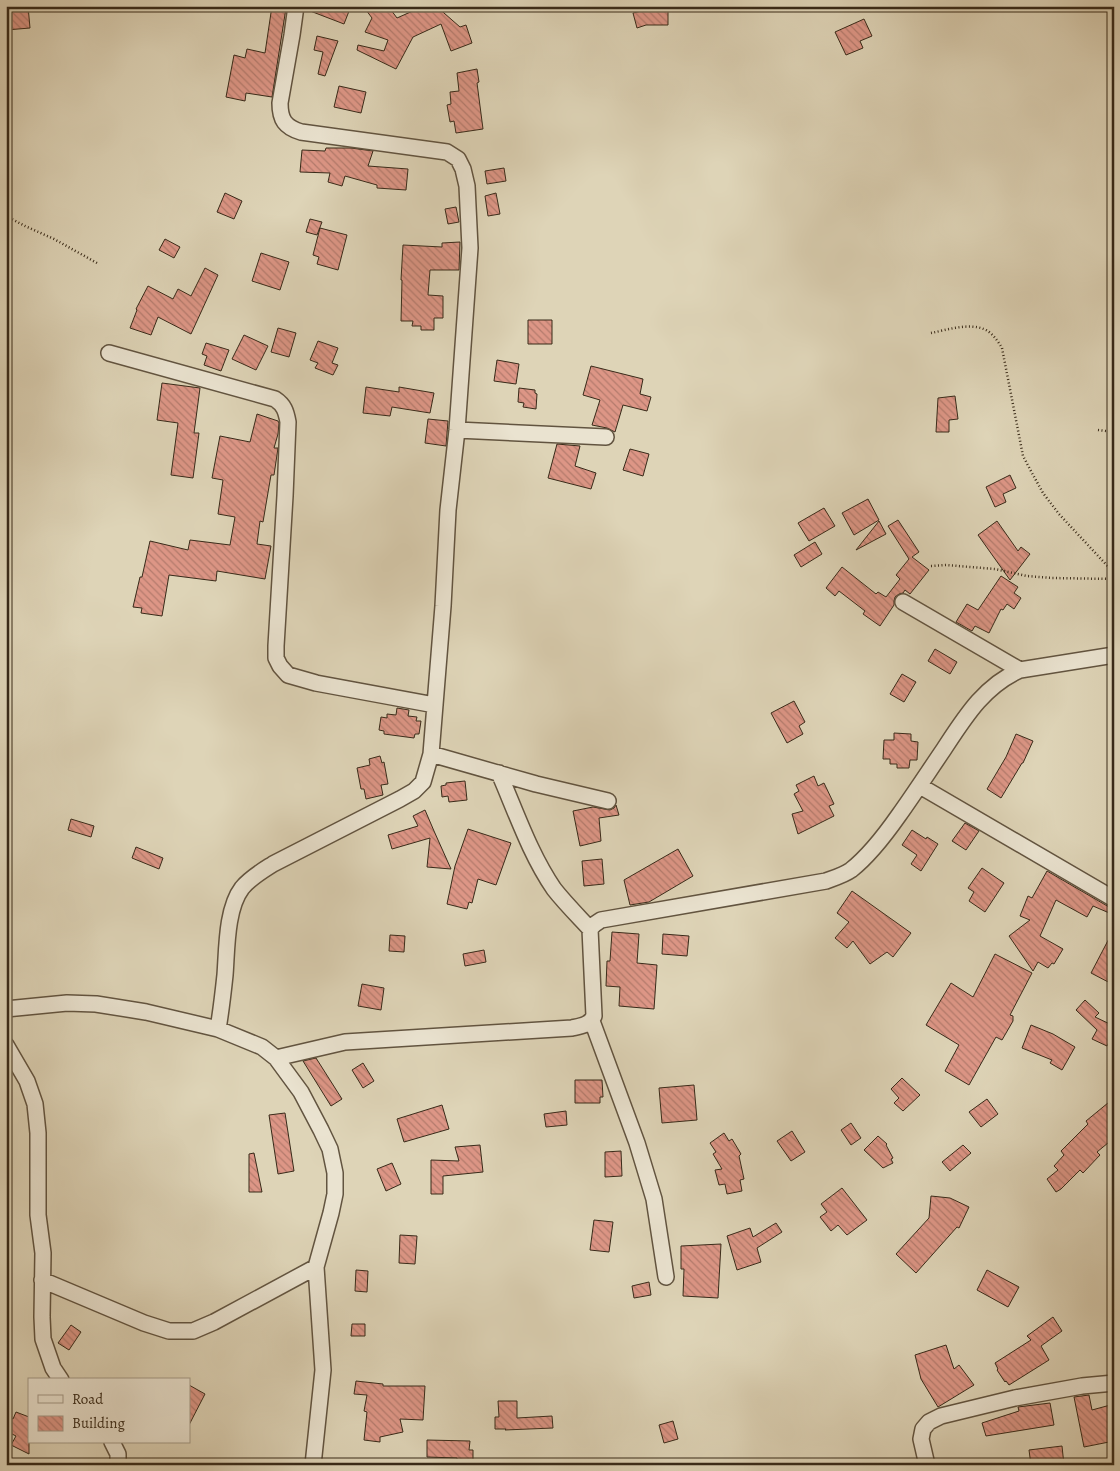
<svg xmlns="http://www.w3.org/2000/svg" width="1120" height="1471" viewBox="0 0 1120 1471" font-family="Alegreya,serif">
<defs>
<pattern id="building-back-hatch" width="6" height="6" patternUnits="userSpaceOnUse" patternTransform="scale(1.25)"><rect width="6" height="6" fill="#dd9686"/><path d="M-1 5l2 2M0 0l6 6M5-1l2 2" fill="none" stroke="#b47b6d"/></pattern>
</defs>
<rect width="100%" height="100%" fill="#ded4b7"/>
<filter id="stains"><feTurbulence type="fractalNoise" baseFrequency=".004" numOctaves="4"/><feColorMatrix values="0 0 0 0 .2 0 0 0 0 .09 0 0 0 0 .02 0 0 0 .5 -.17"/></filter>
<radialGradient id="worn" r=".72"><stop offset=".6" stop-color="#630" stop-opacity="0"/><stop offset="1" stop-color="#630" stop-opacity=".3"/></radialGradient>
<path fill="url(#building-back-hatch)" stroke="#382a19" d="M6 6H28L30 28 6 30Z
M272 6 286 8 272 97 246 93 245 101 226 97 234 55 245 58 247 49 265 53Z
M305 6H351L344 24 305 9Z
M363 6H388L397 18 424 6H436L460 27 466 25 472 43 451 51 441 24 413 37 396 69 357 50 358 45 384 51 388 40 365 32 372 18Z
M654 6H668V25H646L637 28 633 13 654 8Z
M864 19 872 36 860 41 863 48 846 55 835 32Z
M317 36 338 41 325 76 318 74 323 52 314 50Z
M477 69 479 82 477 83 483 129 456 133 454 121 450 122 447 105 451 104 450 92 459 91 457 73Z
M339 86 366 92 361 113 334 107Z
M326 148H351L373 151 368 166 408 169 406 190 377 188V185L345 176 342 186 328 182 330 173 300 172 302 150 325 151Z
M504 168 506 181 487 184 485 171Z
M225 193 242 201 234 219 217 212Z
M496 193 500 214 488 216 485 196Z
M456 207 459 222 448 224 445 209Z
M310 219 322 222 317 235 306 232Z
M320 228 347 235 338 270 317 264 319 257 313 255Z
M165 239 180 247 174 258 159 250Z
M460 242 459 270H430L428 295 443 296V318H434V330H421V326H412L413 321H401L402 280H401L403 245 442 247V243Z
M261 253 289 262 280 290 252 281Z
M205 268 218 275 191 334 158 317 151 335 130 328 137 310 136 309 148 286 173 299 178 289 191 296Z
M528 320H552V344H528Z
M278 328 296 333 289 357 271 352Z
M244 335 268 346 256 370 232 359Z
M318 341 338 348 332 363 338 365 333 375 315 368 318 363 310 360Z
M206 343 229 350 221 371 204 365 207 356 202 354Z
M497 360 519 364 516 384 494 381Z
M591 366 643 379 640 394 651 397 647 411 623 405 615 432 607 428 592 425 600 400 583 395Z
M162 383 200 388 194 433H199L193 478 171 475 178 423 157 420Z
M366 387 399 392V387L434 393 430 413 392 407 390 416 363 413Z
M519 388 535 390V393L537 394 536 409 523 407 524 403 518 402Z
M955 396 958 419 949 420V432H936L938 398Z
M257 414 278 421 279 423 278 434 274 448H278L274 475H271L263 522 260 521 257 544 271 546 265 579 217 571 216 581 169 575 162 616 141 613 142 608 133 607 140 577H142L150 541 188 550 190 540 230 545 235 517 218 514 223 480 212 478 220 436 250 442Z
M428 419 448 421 446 446 425 443Z
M557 444 580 446 575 466 596 473 591 489 548 478Z
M630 449 649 454 643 476 623 470Z
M1010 475 1016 488 1003 494 1006 502 995 507 986 487Z
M868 499 879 520 854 535 842 513Z
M824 508 835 526 809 541 798 523Z
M898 520 919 552 912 557 929 570 910 594 905 590 903 593 899 594 895 597 894 601V605L880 626 863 614 865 611 839 591 835 596 826 588 842 567 876 594 878 592 886 597 900 579 896 575 909 559 888 526Z
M879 521 886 534 856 550Z
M997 521 1018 551 1021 547 1030 554 1010 580 978 535Z
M815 542 822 554 801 567 794 555Z
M1001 576 1018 587 1014 593 1021 598 1014 609 1007 604 1003 610 1001 609 989 633 975 626 972 631 956 622 967 604 978 610Z
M935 649 957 662 950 674 928 661Z
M902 674 916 682 904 702 890 694Z
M794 701 805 722 799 726 803 734 787 743 771 713Z
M397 708 409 710 408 716 417 717 416 721H421L419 734H415L414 738 384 734V731L379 730 381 717 387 718V714L396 715Z
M894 733 911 734V741L918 742 917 760H910L909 768H897V764H890V759H883L884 740H894Z
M1016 734 1033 741 1023 763H1022L1001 798 987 789 1006 757Z
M380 756 382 763 384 762 388 784 381 785 383 795 366 799 364 789H361L357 768 370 765 369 759Z
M814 776 818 786 824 783 834 804 829 806 834 816 798 834 792 814 803 811 794 794 799 791 796 785Z
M465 781 467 800 449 802 448 796 442 797 441 786 446 785V783Z
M616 805 619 815 599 818 601 841 580 846 573 811 593 807 610 810 614 808Z
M425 810 434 831 451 869 427 867 430 838 392 849 388 835 418 826 413 816Z
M71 819 94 826 91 837 68 830Z
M965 823 979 831 966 850 952 841Z
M468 829 511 843 496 885 478 879 472 903 469 902 467 909 447 904 455 866Z
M912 830 926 839 927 837 938 844 921 871 911 864 917 855 902 845Z
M136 847 163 858 159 869 132 858Z
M678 849 693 876 649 902 630 905 624 880Z
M602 859 604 884 584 886 582 861Z
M982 868 1004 883 985 912 969 901 974 892 968 888Z
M1047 871 1109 907 1114 908V915L1093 906 1087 917 1056 900 1040 936 1063 949 1054 964 1052 963 1048 968 1038 962 1033 971 1009 936 1030 920 1020 916 1028 896 1032 898Z
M852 891 911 933 893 957 887 952 870 964 853 941 847 948 835 938 849 922 837 913Z
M1114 929V985L1091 973Z
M612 932 639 934 637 963 657 965 654 1009 619 1006 620 987 606 986 607 961H610Z
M663 934 689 936 687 956 662 954Z
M390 935 405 936 404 952 389 951Z
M484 950 486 962 465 966 463 954Z
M995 954 1032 973 1010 1015 1013 1016V1021L1002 1040 996 1037 969 1085 945 1071 959 1045 926 1025 951 983 973 997Z
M362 984 384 988 381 1010 358 1006Z
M1085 1000 1099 1013 1095 1017 1114 1026V1032L1107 1046 1092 1039 1097 1030 1076 1010Z
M1031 1025 1053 1034 1075 1047 1062 1070 1050 1063 1052 1060 1022 1048Z
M316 1058 342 1099 331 1106 303 1061Z
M363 1063 374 1081 363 1088 352 1070Z
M902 1078 920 1095 903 1111 894 1103 899 1098 891 1089Z
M575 1080H602L603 1097H600V1103H575Z
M694 1085 697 1120 662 1123 659 1088Z
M1114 1098V1138L1097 1152 1100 1155 1083 1173 1080 1170 1061 1189 1056 1192 1047 1179 1058 1170 1054 1166 1064 1155 1061 1151 1088 1124 1086 1121Z
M987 1099 998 1114 981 1127 969 1112Z
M442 1105 449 1129 404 1142 397 1119Z
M566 1111 567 1125 546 1127 544 1114Z
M285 1113 294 1171 278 1174 269 1115Z
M851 1123 861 1138 851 1145 841 1130Z
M792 1131 805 1152 791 1161 777 1141Z
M724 1133 729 1141 732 1139 741 1154 739 1156 744 1179 740 1180 742 1191 727 1194 725 1184 719 1185 715 1170 722 1169 713 1154 716 1152 710 1143Z
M878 1136 887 1144 886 1145 893 1158 891 1159 893 1163 883 1168 864 1150Z
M480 1145 483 1172 443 1176V1194H431V1160L459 1161 455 1147Z
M963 1145 971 1153 950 1171 942 1162Z
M621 1151 622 1176 605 1177V1152Z
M254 1153 262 1192H249V1154Z
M392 1163 401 1184 386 1191 377 1169Z
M842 1188 867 1220 847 1235 838 1225 831 1231 820 1217 827 1212 821 1204Z
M931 1196 950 1198 969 1207 959 1228 957 1227 916 1273 896 1254 929 1218Z
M594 1220 613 1222 609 1252 590 1250Z
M776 1223 782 1232 757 1248 761 1262 737 1270 727 1236 750 1228 753 1237Z
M400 1235 417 1236 415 1264 399 1263Z
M721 1244 718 1298 683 1296 684 1269H681V1246Z
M356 1270 368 1271 367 1292 355 1291Z
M987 1270 1019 1287 1008 1307 977 1290Z
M649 1282 651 1295 634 1298 632 1286Z
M1053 1317 1062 1331 1041 1346 1049 1360 1009 1385 1006 1381 1005 1382 997 1370 998 1369 995 1363 1031 1340 1027 1336Z
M352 1324H365V1336H351Z
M71 1325 81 1332 69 1350 58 1343Z
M946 1345 954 1369 959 1365 974 1385 938 1407 921 1379 915 1355Z
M356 1381 383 1384V1386H425L423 1420 400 1419 403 1432 380 1437V1442L364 1440 367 1412 364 1411 367 1395 354 1394Z
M189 1385 205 1394 189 1425Z
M1089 1395 1092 1410 1114 1404V1441L1084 1447 1074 1397Z
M498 1401H517V1418L552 1416 553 1428 505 1430 506 1429H495V1417H499Z
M1050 1403 1054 1425 986 1436 982 1423 1019 1411 1018 1407Z
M16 1412 29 1417V1454L11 1445 16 1436 6 1431V1416L13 1419Z
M673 1421 678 1439 664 1443 659 1425Z
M427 1440 470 1441 469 1450H473V1465H457V1458L427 1457Z
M1062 1446 1064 1465H1031L1029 1450Z"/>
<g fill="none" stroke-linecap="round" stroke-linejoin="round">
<defs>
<path id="minor" d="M109 353 275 399C284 405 286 411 288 422L285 496 276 646V658L280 666 288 675 316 683 435 705
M457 430 606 437
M903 602 1020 670
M431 754 536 784 608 801
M499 773C516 812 530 854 554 889 565 903 578 916 590 929
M920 786 1114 899
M6 1009 67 1003 96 1004 146 1012 218 1029 262 1047 276 1058 301 1092 321 1130 330 1149 335 1173V1194L331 1213 316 1267 323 1370 313 1465
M592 1021 637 1143 654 1199 666 1277
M218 1029C221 1011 223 994 225 975 227 950 226 909 242 888 250 878 262 871 273 864L400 799 414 791 423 782 431 754 443 606 448 510 457 430 470 248 467 186 463 169 458 159 447 152 301 132C285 127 280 120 280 103L292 35 296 6
M6 1045 27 1081 35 1104 38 1133V1215L43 1253 42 1317 43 1339 53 1368 61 1380
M276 1058 345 1042 572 1028C581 1026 590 1025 594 1016L590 929 595 924 601 920 826 881C834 878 844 875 851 870 870 855 885 835 899 815 914 794 929 771 944 749 965 717 984 686 1020 670L1114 655
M42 1280 144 1323 169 1331H193L214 1322 316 1267
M112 1442 118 1454V1465
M927 1465 921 1439 923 1429 929 1422 941 1416 1015 1398 1082 1386 1114 1383"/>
</defs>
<use href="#minor" stroke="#625440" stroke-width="18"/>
<path stroke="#382a19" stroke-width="2.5" stroke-dasharray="1 2.5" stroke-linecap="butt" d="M6 216 25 226 54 239 97 263
M931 333C947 330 970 322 986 330 993 334 998 341 1002 348L1023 456 1032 473 1043 493 1059 514 1114 573
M1098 430 1114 432
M931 566 946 565 995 569 1027 576 1052 578 1114 579"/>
<use href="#minor" stroke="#eae3d0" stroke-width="15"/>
</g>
<rect width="1120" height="1471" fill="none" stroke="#ded4b7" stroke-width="25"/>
<rect x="8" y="8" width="1105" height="1456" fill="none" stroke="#382a19" stroke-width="2.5"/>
<rect x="12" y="12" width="1095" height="1446" fill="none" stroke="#382a19"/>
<rect x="28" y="1378" width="162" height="65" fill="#eae3d0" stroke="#a39987"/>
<rect x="38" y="1395" width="25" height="8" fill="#eae3d0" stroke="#a39987"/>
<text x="72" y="1404" font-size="15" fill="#382a19">Road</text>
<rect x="38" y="1416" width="25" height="15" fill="url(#building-back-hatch)" stroke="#a39987"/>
<text x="72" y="1428" font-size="15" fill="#382a19">Building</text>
<rect width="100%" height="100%" filter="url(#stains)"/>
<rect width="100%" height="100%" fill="url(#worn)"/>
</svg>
